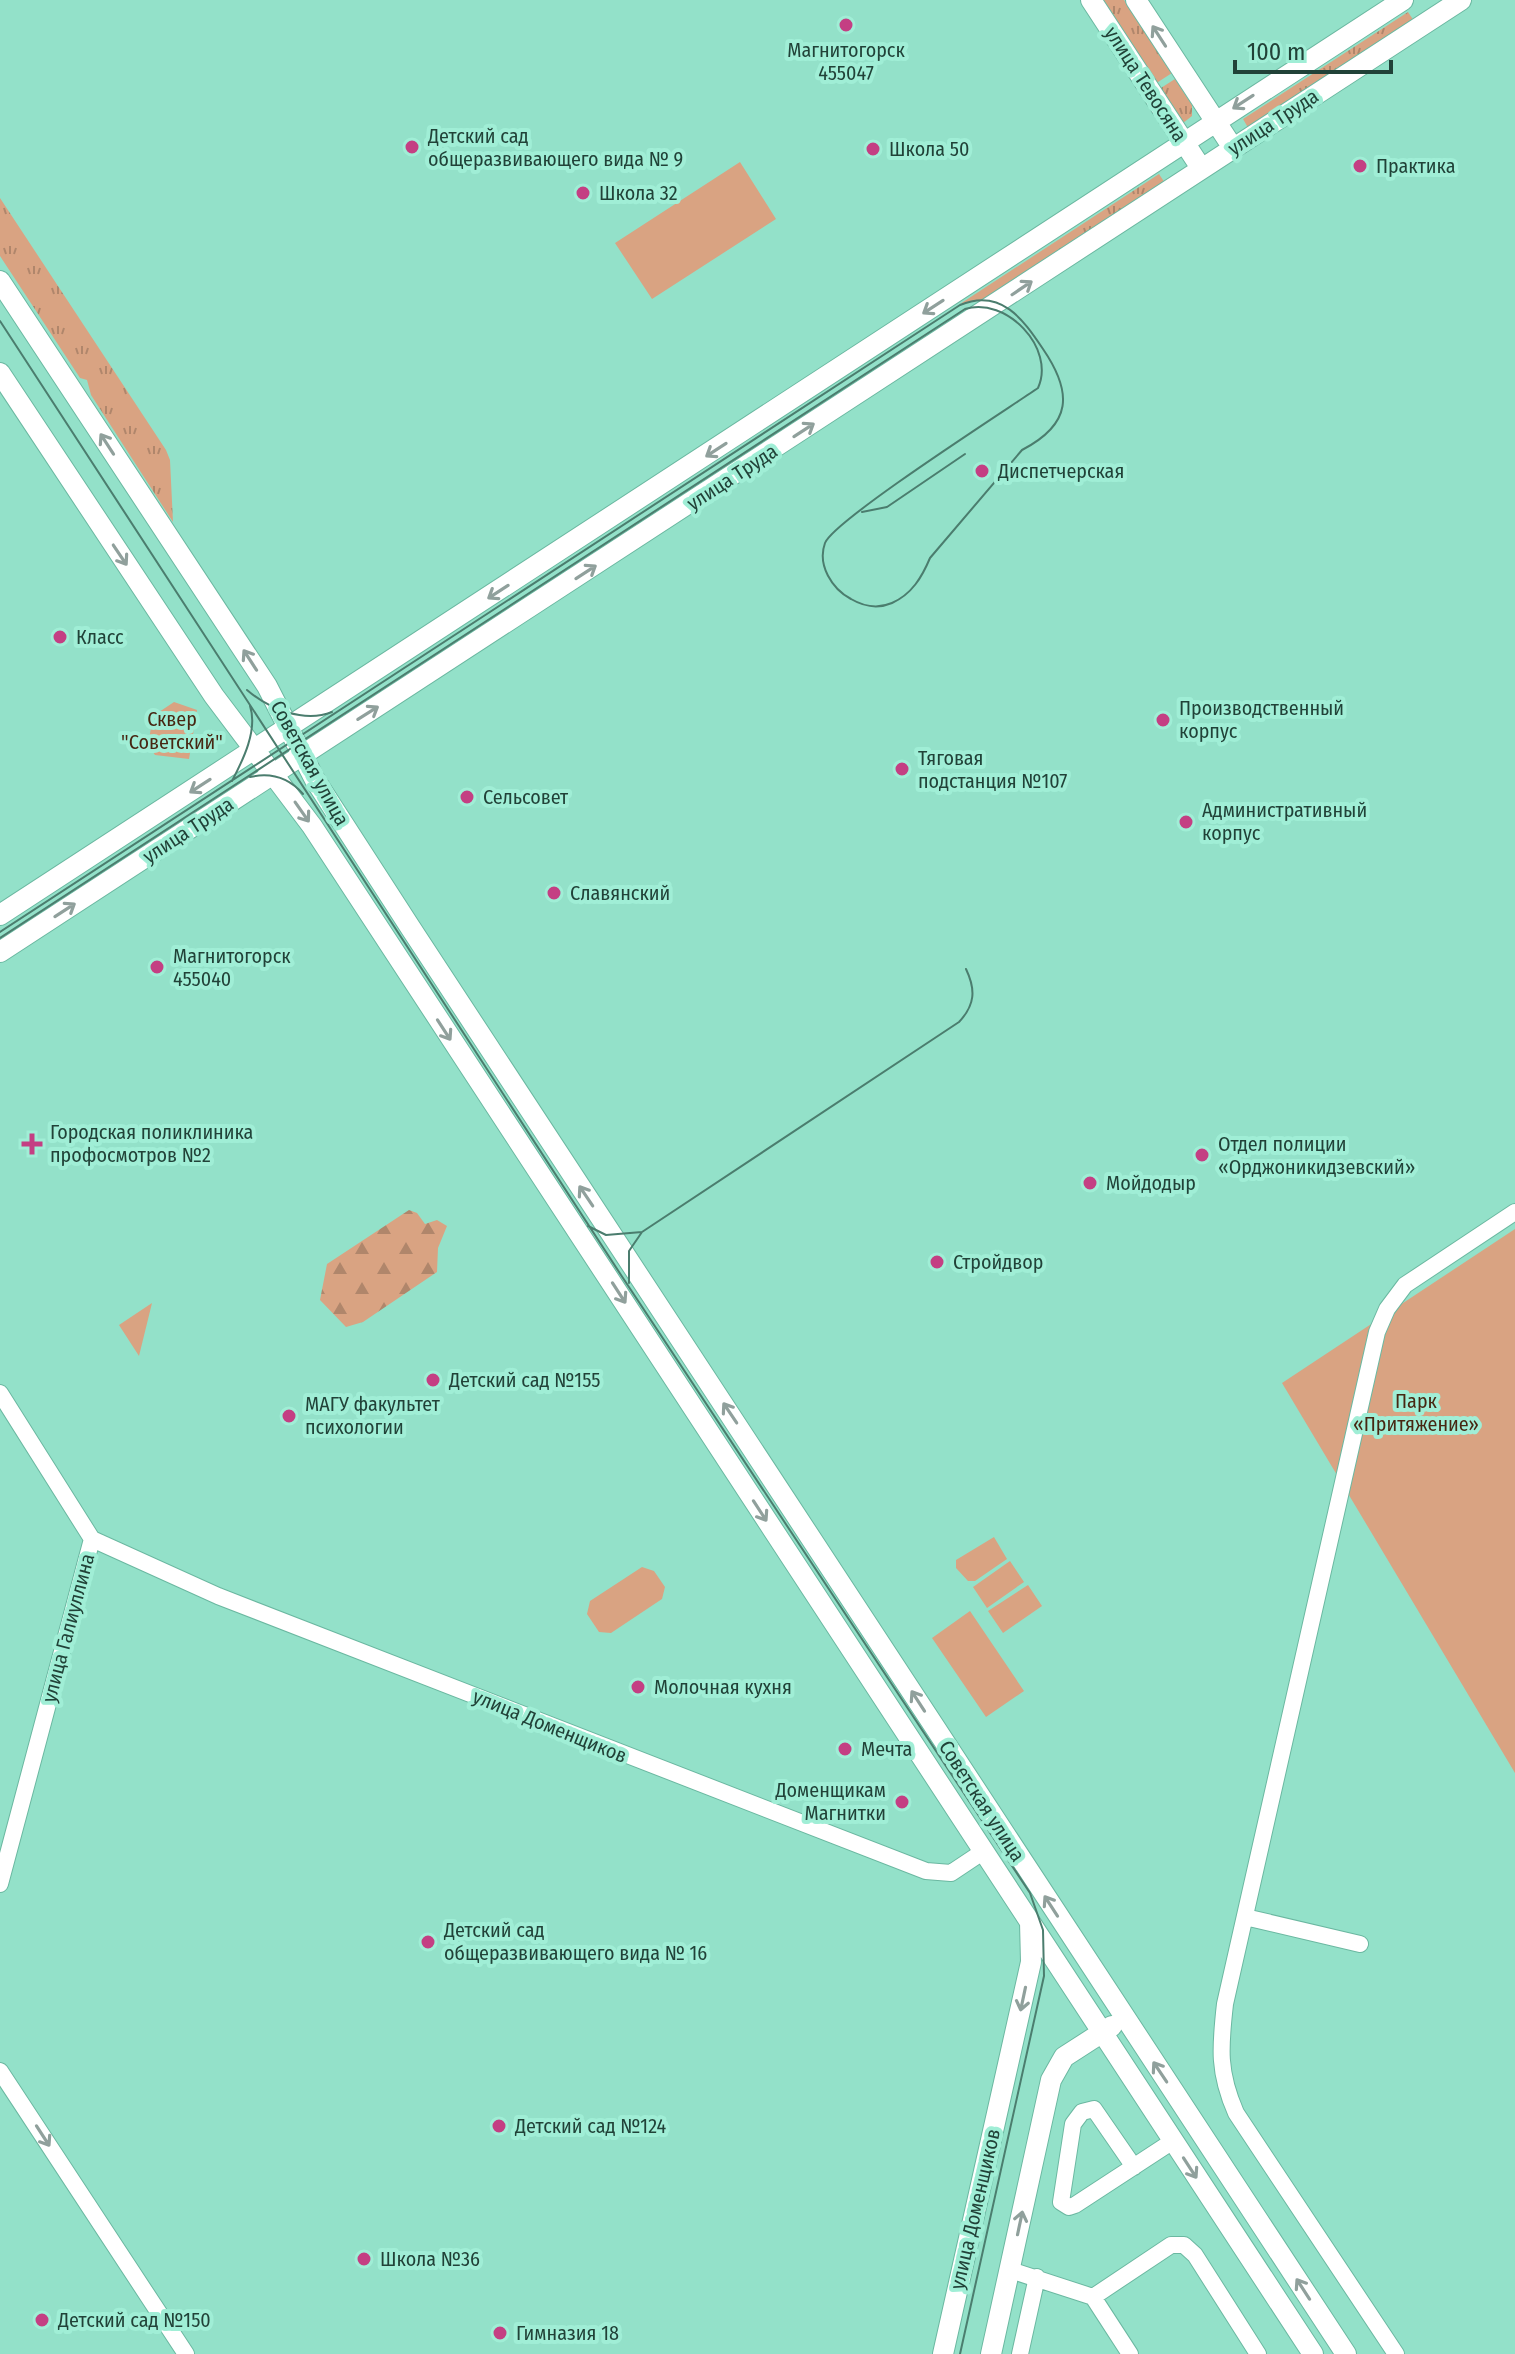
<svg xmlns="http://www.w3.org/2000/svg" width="1515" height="2354" viewBox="0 0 1515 2354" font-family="'Fira Sans Condensed',sans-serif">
<defs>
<pattern id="grass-tufts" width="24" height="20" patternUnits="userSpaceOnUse" patternTransform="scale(2)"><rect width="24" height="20" fill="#d9a382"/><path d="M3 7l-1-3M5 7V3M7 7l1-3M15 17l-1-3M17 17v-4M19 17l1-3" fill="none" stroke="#b0866b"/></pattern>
<pattern id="forest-firs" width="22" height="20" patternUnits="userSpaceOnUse" patternTransform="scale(2)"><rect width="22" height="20" fill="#d9a382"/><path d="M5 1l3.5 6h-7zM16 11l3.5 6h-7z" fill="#b0866b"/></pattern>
</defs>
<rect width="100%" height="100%" fill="#93e1c9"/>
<path fill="url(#grass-tufts)" d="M1100 0H1124L1172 73 1155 84Z
M1408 12 1416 24 1250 131 1243 119Z
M1175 79 1192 105V116L1183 123 1153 93Z
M1159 174 1167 186 988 298 960 304Z
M0 198 166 450 170 460 173 522 91 395 87 380 80 378 0 256Z"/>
<path fill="url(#forest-firs)" d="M409 1210 417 1213 425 1224 437 1220 447 1226 438 1248 437 1272 363 1322 346 1327 320 1300 327 1264Z"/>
<path fill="#d9a382" d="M740 162 776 219 652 299 615 243Z
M174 702 197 710 189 759 155 755 148 745 153 716Z
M1515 1229V1773L1282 1383Z
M152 1303 139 1356 119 1325Z
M994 1537 1007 1559 975 1581H968L956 1568V1560Z
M1010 1561 1024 1582 987 1608 973 1587Z
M642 1567 654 1571 665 1587 662 1599 611 1633 599 1632 587 1614 590 1601Z
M1028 1585 1042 1606 1003 1633 988 1611Z
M970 1611 1024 1691 986 1717 932 1638Z"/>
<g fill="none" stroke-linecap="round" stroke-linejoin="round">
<defs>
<path id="minor" d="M0 1393 92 1539 0 1884
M92 1539 218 1596 926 1871 951 1873 984 1851
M1245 1917 1360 1944
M0 2071 186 2354
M1134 2167 1094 2109 1082 2112 1073 2124 1061 2202 1069 2207 1075 2205 1173 2141
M1010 2270 1093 2297 1130 2354
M1093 2297 1171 2245H1184L1195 2255 1258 2354
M1020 2354 1037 2277
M1396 2354 1236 2113C1218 2072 1220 2048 1225 2004L1377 1332 1387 1309 1405 1285 1515 1212"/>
<path id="major" d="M1091 0 1201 168
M1136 0 1233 148
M0 281 267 686 315 780 410 927 1346 2354
M0 373 214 696 312 826 1313 2354
M0 915 1403 0
M0 952 1461 0
M943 2354 1031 1962 1030 1922
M991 2354 1051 2080 1064 2057 1112 2026"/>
</defs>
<use href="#minor" stroke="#6bb8a1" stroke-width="18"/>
<use href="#major" stroke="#6bb8a1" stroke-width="22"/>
<use href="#minor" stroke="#fff" stroke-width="16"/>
<use href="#major" stroke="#fff" stroke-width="20"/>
<path stroke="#4b7d6e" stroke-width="2" d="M0 321 621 1275 1030 1893 1043 1930 1044 1976 960 2354
M862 512 887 507 965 454
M247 690C269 709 304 723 332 712
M250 777C272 772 289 778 303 794
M232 781C243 760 258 730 250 706
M0 932 960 305C1001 288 1023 319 1043 349 1073 393 1072 424 1022 450L930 558C922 577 912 594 892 603 878 609 863 606 851 599 832 589 817 565 825 543 834 520 1006 410 1038 388 1056 348 1006 296 965 309L0 938
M588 1226 606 1235 642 1232
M629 1283V1251L642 1232 959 1022C975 1005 976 990 966 969"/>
</g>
<defs><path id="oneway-shaft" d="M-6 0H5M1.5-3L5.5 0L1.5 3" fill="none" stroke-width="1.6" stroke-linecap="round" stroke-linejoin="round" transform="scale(2)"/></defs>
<g stroke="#90a09c">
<use href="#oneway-shaft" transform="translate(1159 36) rotate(-123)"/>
<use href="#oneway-shaft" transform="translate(1243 102) rotate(147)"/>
<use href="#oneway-shaft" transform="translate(1022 288) rotate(-34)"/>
<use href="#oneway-shaft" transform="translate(933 307) rotate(147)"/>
<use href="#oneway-shaft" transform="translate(804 430) rotate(-33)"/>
<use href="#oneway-shaft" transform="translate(107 444) rotate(-123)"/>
<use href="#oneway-shaft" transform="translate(716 450) rotate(147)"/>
<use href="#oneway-shaft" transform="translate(120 555) rotate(56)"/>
<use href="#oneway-shaft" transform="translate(586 572) rotate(-33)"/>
<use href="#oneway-shaft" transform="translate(498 592) rotate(147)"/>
<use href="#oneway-shaft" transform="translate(250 660) rotate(-123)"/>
<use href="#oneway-shaft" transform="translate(368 713) rotate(-32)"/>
<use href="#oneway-shaft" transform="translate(200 786) rotate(147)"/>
<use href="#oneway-shaft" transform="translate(302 812) rotate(55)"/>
<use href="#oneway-shaft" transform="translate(65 910) rotate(-33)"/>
<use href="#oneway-shaft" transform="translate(444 1030) rotate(57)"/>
<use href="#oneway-shaft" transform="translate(586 1196) rotate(-124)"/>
<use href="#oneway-shaft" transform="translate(619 1293) rotate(57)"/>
<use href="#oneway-shaft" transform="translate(730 1413) rotate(-124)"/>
<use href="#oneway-shaft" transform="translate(760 1511) rotate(57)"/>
<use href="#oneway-shaft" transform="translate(918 1701) rotate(-123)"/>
<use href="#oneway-shaft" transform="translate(1051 1906) rotate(-123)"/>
<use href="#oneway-shaft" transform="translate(1023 1999) rotate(102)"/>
<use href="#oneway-shaft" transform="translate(1160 2072) rotate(-124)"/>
<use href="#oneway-shaft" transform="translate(43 2136) rotate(57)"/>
<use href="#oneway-shaft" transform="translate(1190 2168) rotate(57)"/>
<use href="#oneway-shaft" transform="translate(1020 2223) rotate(-78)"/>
<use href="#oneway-shaft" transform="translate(1303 2289) rotate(-123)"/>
</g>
<g fill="#c43f83" stroke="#a0eed6" stroke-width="3">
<circle cx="846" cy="25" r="8"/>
<circle cx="412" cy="147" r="8"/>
<circle cx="873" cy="149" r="8"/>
<circle cx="1360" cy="166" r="8"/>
<circle cx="583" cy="193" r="8"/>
<circle cx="982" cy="471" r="8"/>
<circle cx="60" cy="637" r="8"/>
<circle cx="1163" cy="720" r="8"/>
<circle cx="902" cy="769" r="8"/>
<circle cx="467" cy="797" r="8"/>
<circle cx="1186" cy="822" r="8"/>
<circle cx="554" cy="893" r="8"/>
<circle cx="157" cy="967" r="8"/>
<path d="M28 1132h8v8h8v8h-8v8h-8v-8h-8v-8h8z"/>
<circle cx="1202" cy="1155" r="8"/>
<circle cx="1090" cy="1183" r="8"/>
<circle cx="937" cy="1262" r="8"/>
<circle cx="433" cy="1380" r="8"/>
<circle cx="289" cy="1416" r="8"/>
<circle cx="638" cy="1687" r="8"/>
<circle cx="845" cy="1749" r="8"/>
<circle cx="902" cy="1802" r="8"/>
<circle cx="428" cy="1942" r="8"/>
<circle cx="499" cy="2126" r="8"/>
<circle cx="364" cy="2259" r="8"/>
<circle cx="42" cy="2320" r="8"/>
<circle cx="500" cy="2333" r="8"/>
</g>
<g text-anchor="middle" stroke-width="8" stroke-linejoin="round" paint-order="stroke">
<g font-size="20" fill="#214238" stroke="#a0eed6" text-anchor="start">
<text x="846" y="57" text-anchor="middle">Магнитогорск<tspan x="846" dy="23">455047</tspan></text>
<text x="428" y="143">Детский сад<tspan x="428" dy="23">общеразвивающего вида № 9</tspan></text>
<text x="889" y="156">Школа 50</text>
<text x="1376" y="173">Практика</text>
<text x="599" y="200">Школа 32</text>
<text x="998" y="478">Диспетчерская</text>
<text x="76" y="644">Класс</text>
<text x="1179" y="715">Производственный<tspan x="1179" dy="23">корпус</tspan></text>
<text x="918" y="765">Тяговая<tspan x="918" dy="23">подстанция №107</tspan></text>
<text x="483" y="804">Сельсовет</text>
<text x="1202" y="817">Административный<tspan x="1202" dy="23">корпус</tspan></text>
<text x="570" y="900">Славянский</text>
<text x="173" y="963">Магнитогорск<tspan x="173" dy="23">455040</tspan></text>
<text x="50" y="1139">Городская поликлиника<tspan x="50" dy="23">профосмотров №2</tspan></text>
<text x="1218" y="1151">Отдел полиции<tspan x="1218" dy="23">«Орджоникидзевский»</tspan></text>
<text x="1106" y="1190">Мойдодыр</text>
<text x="953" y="1269">Стройдвор</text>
<text x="449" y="1387">Детский сад №155</text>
<text x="305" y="1411">МАГУ факультет<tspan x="305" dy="23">психологии</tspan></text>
<text x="654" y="1694">Молочная кухня</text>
<text x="861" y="1756">Мечта</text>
<text x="886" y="1797" text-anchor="end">Доменщикам<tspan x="886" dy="23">Магнитки</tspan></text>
<text x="444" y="1937">Детский сад<tspan x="444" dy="23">общеразвивающего вида № 16</tspan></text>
<text x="515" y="2133">Детский сад №124</text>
<text x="380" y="2266">Школа №36</text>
<text x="58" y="2327">Детский сад №150</text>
<text x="516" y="2340">Гимназия 18</text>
</g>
<g font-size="20" fill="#214238" stroke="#a0eed6">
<text transform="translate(1146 84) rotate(57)" y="7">улица Тевосяна</text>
<text transform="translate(1273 122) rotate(-33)" y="7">улица Труда</text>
<text transform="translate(732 477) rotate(-33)" y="7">улица Труда</text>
<text transform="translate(310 763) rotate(61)" y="7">Советская улица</text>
<text transform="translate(188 830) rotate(-33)" y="7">улица Труда</text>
<text transform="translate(68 1628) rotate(-75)" y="7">улица Галиуллина</text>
<text transform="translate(550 1726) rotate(22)" y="7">улица Доменщиков</text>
<text transform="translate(982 1801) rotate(57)" y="7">Советская улица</text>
<text transform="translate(975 2209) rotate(-77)" y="7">улица Доменщиков</text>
</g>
<g font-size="20" fill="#472712" stroke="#a0eed6">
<text x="172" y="726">Сквер<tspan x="172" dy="23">"Советский"</tspan></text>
<text x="1416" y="1408">Парк<tspan x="1416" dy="23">«Притяжение»</tspan></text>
</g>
</g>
<path d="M1235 60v12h156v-12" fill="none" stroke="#214238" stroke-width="4"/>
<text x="1247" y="60" font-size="24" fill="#214238" stroke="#a0eed6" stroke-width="6" paint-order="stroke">100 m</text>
</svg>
